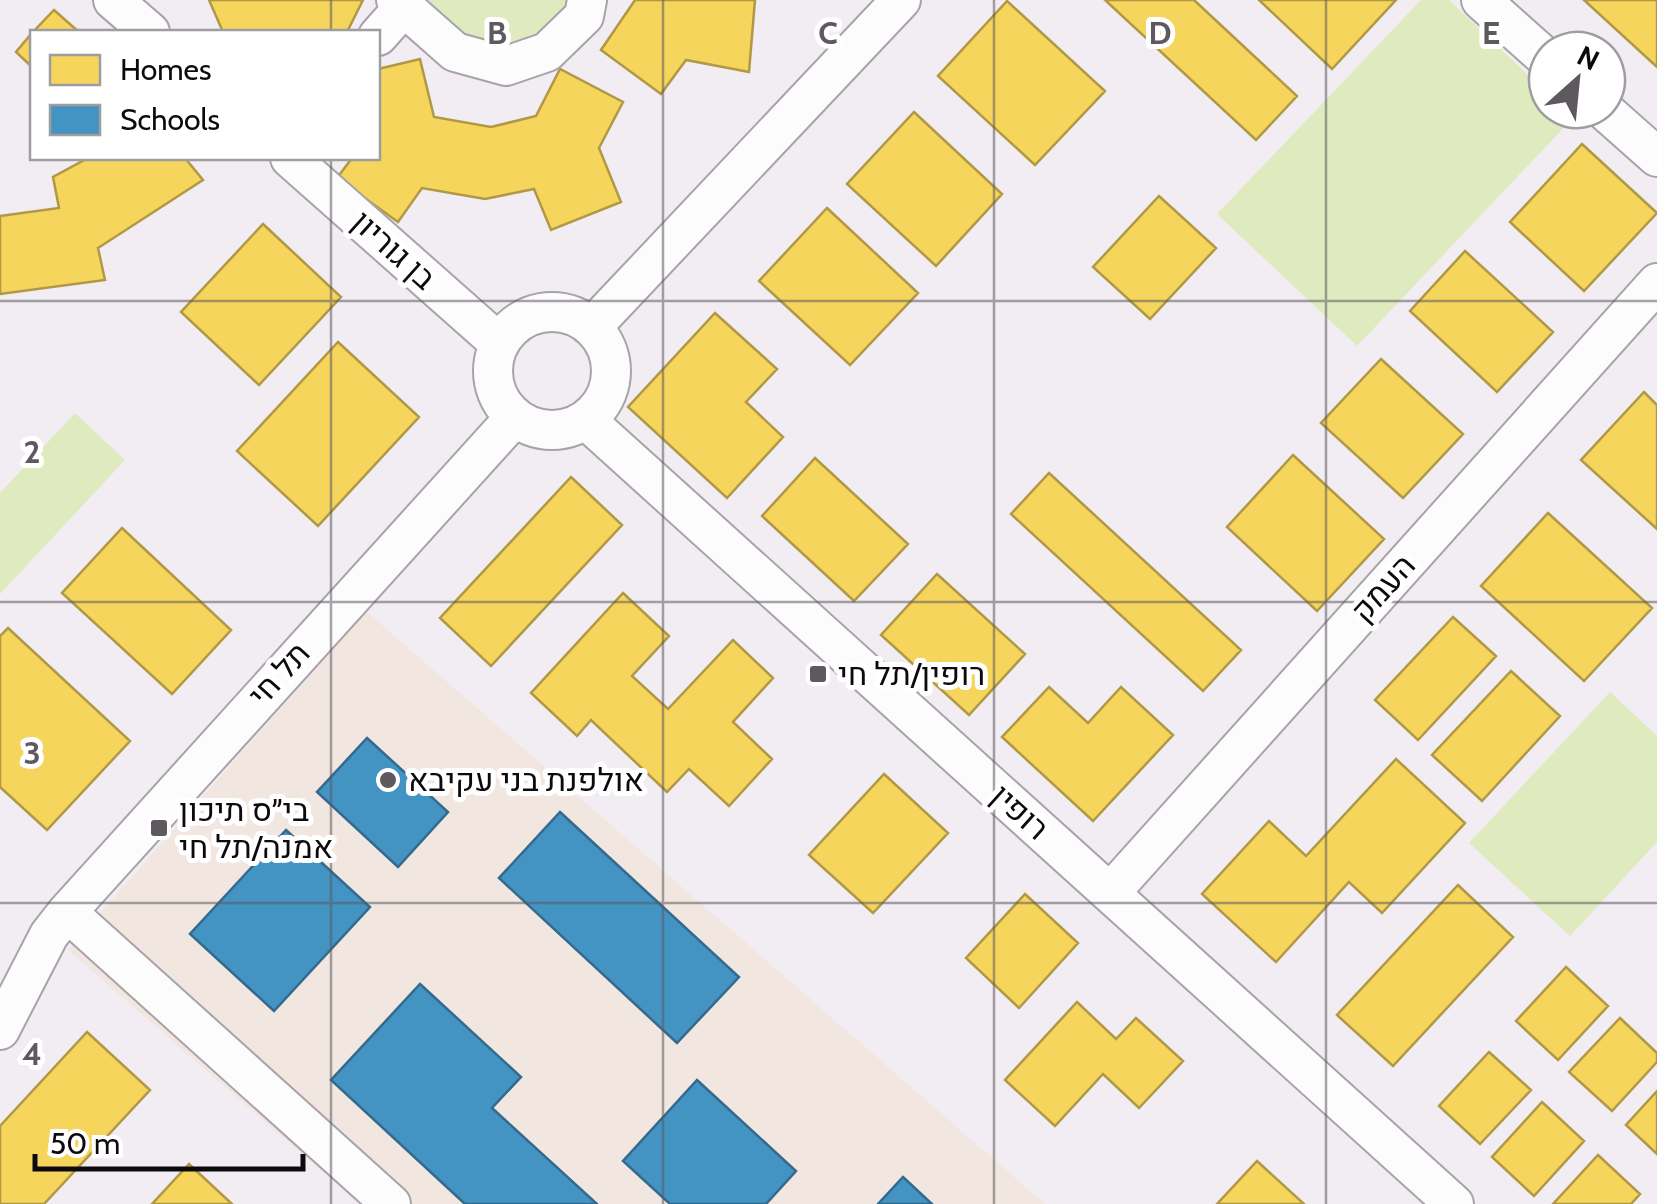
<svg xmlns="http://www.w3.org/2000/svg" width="1657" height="1204" viewBox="0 0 1657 1204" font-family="Cabin,Heebo,sans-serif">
<rect width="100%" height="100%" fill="#f2edf3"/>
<path fill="#f2e6e0" d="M366 611 1045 1204H359L68 950Z"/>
<path fill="#dfeabf" d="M375 0H601L597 17 551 71 514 81 445 69 386 21Z
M1421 0H1449L1547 93V110H1565L1573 118 1357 346 1217 214Z
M75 413 125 460 0 594V493Z
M1610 692 1657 736V842L1570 936 1469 843Z"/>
<path fill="#f6d55c" stroke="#b09845" stroke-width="2.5" d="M209 0H363L347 32H223Z
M635 0H755L749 72 686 60 661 94 601 50Z
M1105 0H1194L1297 96 1256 140Z
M1259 0H1396L1332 69Z
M1584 0H1657V67Z
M1007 1 1105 91 1035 165 938 76Z
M54 10 79 32H33Z
M32 33V67L16 52Z
M420 59 434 117 491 127 536 116 560 69 623 102 599 148 621 202 551 230 534 189 485 199 422 188 398 222 337 178 352 158H378V69Z
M914 112 1002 194 936 266 847 184Z
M1582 144 1657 213 1584 291 1510 222Z
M88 158H185L203 180 98 248 105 280 0 294V216L59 208 53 177Z
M1159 196 1216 248 1150 319 1093 267Z
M827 208 918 293 850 365 759 281Z
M263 224 341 297 259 385 181 312Z
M1465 251 1553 332 1497 392 1410 311Z
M715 313 777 369 746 402 783 437 727 498 628 407Z
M338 342 419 417 318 526 237 451Z
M1381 359 1463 434 1403 498 1321 423Z
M1644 392 1657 405V529L1581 460Z
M1293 455 1384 539 1317 611 1227 527Z
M815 458 908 544 854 601 762 516Z
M1049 473 1241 650 1203 691 1011 514Z
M571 477 622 525 491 666 440 618Z
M1548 513 1652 608 1584 681 1481 586Z
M122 528 231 630 172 694 62 593Z
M937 574 1025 654 969 715 881 635Z
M623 593 669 636 632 676 668 709 733 640 773 678 733 722 772 759 729 806 689 769 667 792 591 720 577 736 531 693Z
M1453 617 1496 656 1418 740 1375 700Z
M8 628 130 741 47 830 0 787V636Z
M1511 671 1560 716 1482 801 1432 755Z
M1049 687 1088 723 1121 687 1173 735 1093 821 1002 737Z
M1396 759 1465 823 1382 913 1349 882 1276 962 1202 894 1269 821 1306 856Z
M884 774 948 833 873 913 809 855Z
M1458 885 1513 937 1393 1066 1337 1015Z
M1025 894 1078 943 1019 1008 966 958Z
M1566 967 1608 1006 1558 1060 1516 1021Z
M1077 1002 1116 1039 1136 1018 1183 1061 1139 1108 1103 1074 1055 1126 1005 1080Z
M1620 1018 1657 1053V1062L1612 1111 1569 1072Z
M87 1032 150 1090 44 1204H0V1126Z
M1489 1052 1531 1090 1480 1144 1439 1106Z
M1657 1091V1154L1626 1125Z
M1542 1102 1584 1141 1534 1196 1492 1157Z
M1598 1155 1640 1194 1631 1204H1553Z
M1257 1161 1304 1204H1217Z
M189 1164 232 1204H152Z"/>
<path fill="#4393c3" stroke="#336a8d" stroke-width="2.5" d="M367 738 448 812 398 867 317 792Z
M560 812 739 977 677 1043 499 878Z
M286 830 370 907 274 1011 190 934Z
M420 984 521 1077 492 1108 597 1204H465L331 1080Z
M697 1080 796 1171 766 1204H670L623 1161Z
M903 1177 932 1204H878Z"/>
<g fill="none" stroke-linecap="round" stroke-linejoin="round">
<defs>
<path id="minor" d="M113 0 150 32
M396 0 455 52 506 66 547 52 584 16 587 0
M1481 0 1547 59
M378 36 402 9
M1604 110 1657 157
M290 158 499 343
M493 371a59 59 0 1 1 118 0a59 59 0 1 1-118 0Z
M592 327 901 0
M586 420 1454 1204
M1110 893 1657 283
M67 912 391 1204
M0 1030 49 935 67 912 515 417"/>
</defs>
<use href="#minor" stroke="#a7a3a8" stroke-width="42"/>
<use href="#minor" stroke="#fdfcfd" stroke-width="38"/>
</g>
<path fill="none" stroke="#5d595e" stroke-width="2.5" stroke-opacity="0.55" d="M331 0V32M663 0V1204M994 0V1204M1326 0V1204M331 158V1204M0 301H1657M0 602H1657M0 903H1657"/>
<g fill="#5d595e" stroke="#fff" stroke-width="4">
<rect x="808" y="664" width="20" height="20" rx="5"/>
<circle cx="388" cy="780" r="10"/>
<rect x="149" y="818" width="20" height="20" rx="5"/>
</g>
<g text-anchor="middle" stroke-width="10" stroke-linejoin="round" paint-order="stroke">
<g font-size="32" fill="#0d0a0e" stroke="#fff">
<text transform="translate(394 250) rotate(42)" y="11">בן גוריון</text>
<text transform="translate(1383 588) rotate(-48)" y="11">העמק</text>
<text transform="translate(279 674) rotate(-48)" y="11">תל חי</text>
<text transform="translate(1020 812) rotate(42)" y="11">רופין</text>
</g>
<g font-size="32" fill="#0d0a0e" stroke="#fff" text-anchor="start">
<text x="838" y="685">רופין/תל חי</text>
<text x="408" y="791">אולפנת בני עקיבא</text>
<text x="179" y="821">בי״ס תיכון<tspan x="179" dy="37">אמנה/תל חי</tspan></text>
</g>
</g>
<g font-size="32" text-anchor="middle" font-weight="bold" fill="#5d595e" stroke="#fff" stroke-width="10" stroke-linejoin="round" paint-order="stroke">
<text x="497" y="44">B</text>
<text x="828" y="44">C</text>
<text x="1160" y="44">D</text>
<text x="1491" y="44">E</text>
<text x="32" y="463">2</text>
<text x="32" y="764">3</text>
<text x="32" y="1065">4</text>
</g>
<rect x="30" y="30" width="350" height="130" fill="#ffffff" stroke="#9e9d9f" stroke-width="2.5"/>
<rect x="50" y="55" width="50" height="30" fill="#f6d55c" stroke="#9e9d9f" stroke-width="2.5"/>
<text x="120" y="80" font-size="30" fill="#0d0a0e">Homes</text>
<rect x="50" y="105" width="50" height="30" fill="#4393c3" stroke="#9e9d9f" stroke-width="2.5"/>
<text x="120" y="130" font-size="30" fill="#0d0a0e">Schools</text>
<g transform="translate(1577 80) rotate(27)"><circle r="48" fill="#ffffff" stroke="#9e9d9f" stroke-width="2.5"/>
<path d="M0-8L18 38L0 25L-18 38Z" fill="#5d595e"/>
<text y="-15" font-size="28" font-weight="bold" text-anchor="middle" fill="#0d0a0e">N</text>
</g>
<path d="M35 1154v15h268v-15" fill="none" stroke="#0d0a0e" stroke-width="5"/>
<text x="50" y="1154" font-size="30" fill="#0d0a0e" stroke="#ffffff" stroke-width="8" paint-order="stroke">50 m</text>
</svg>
